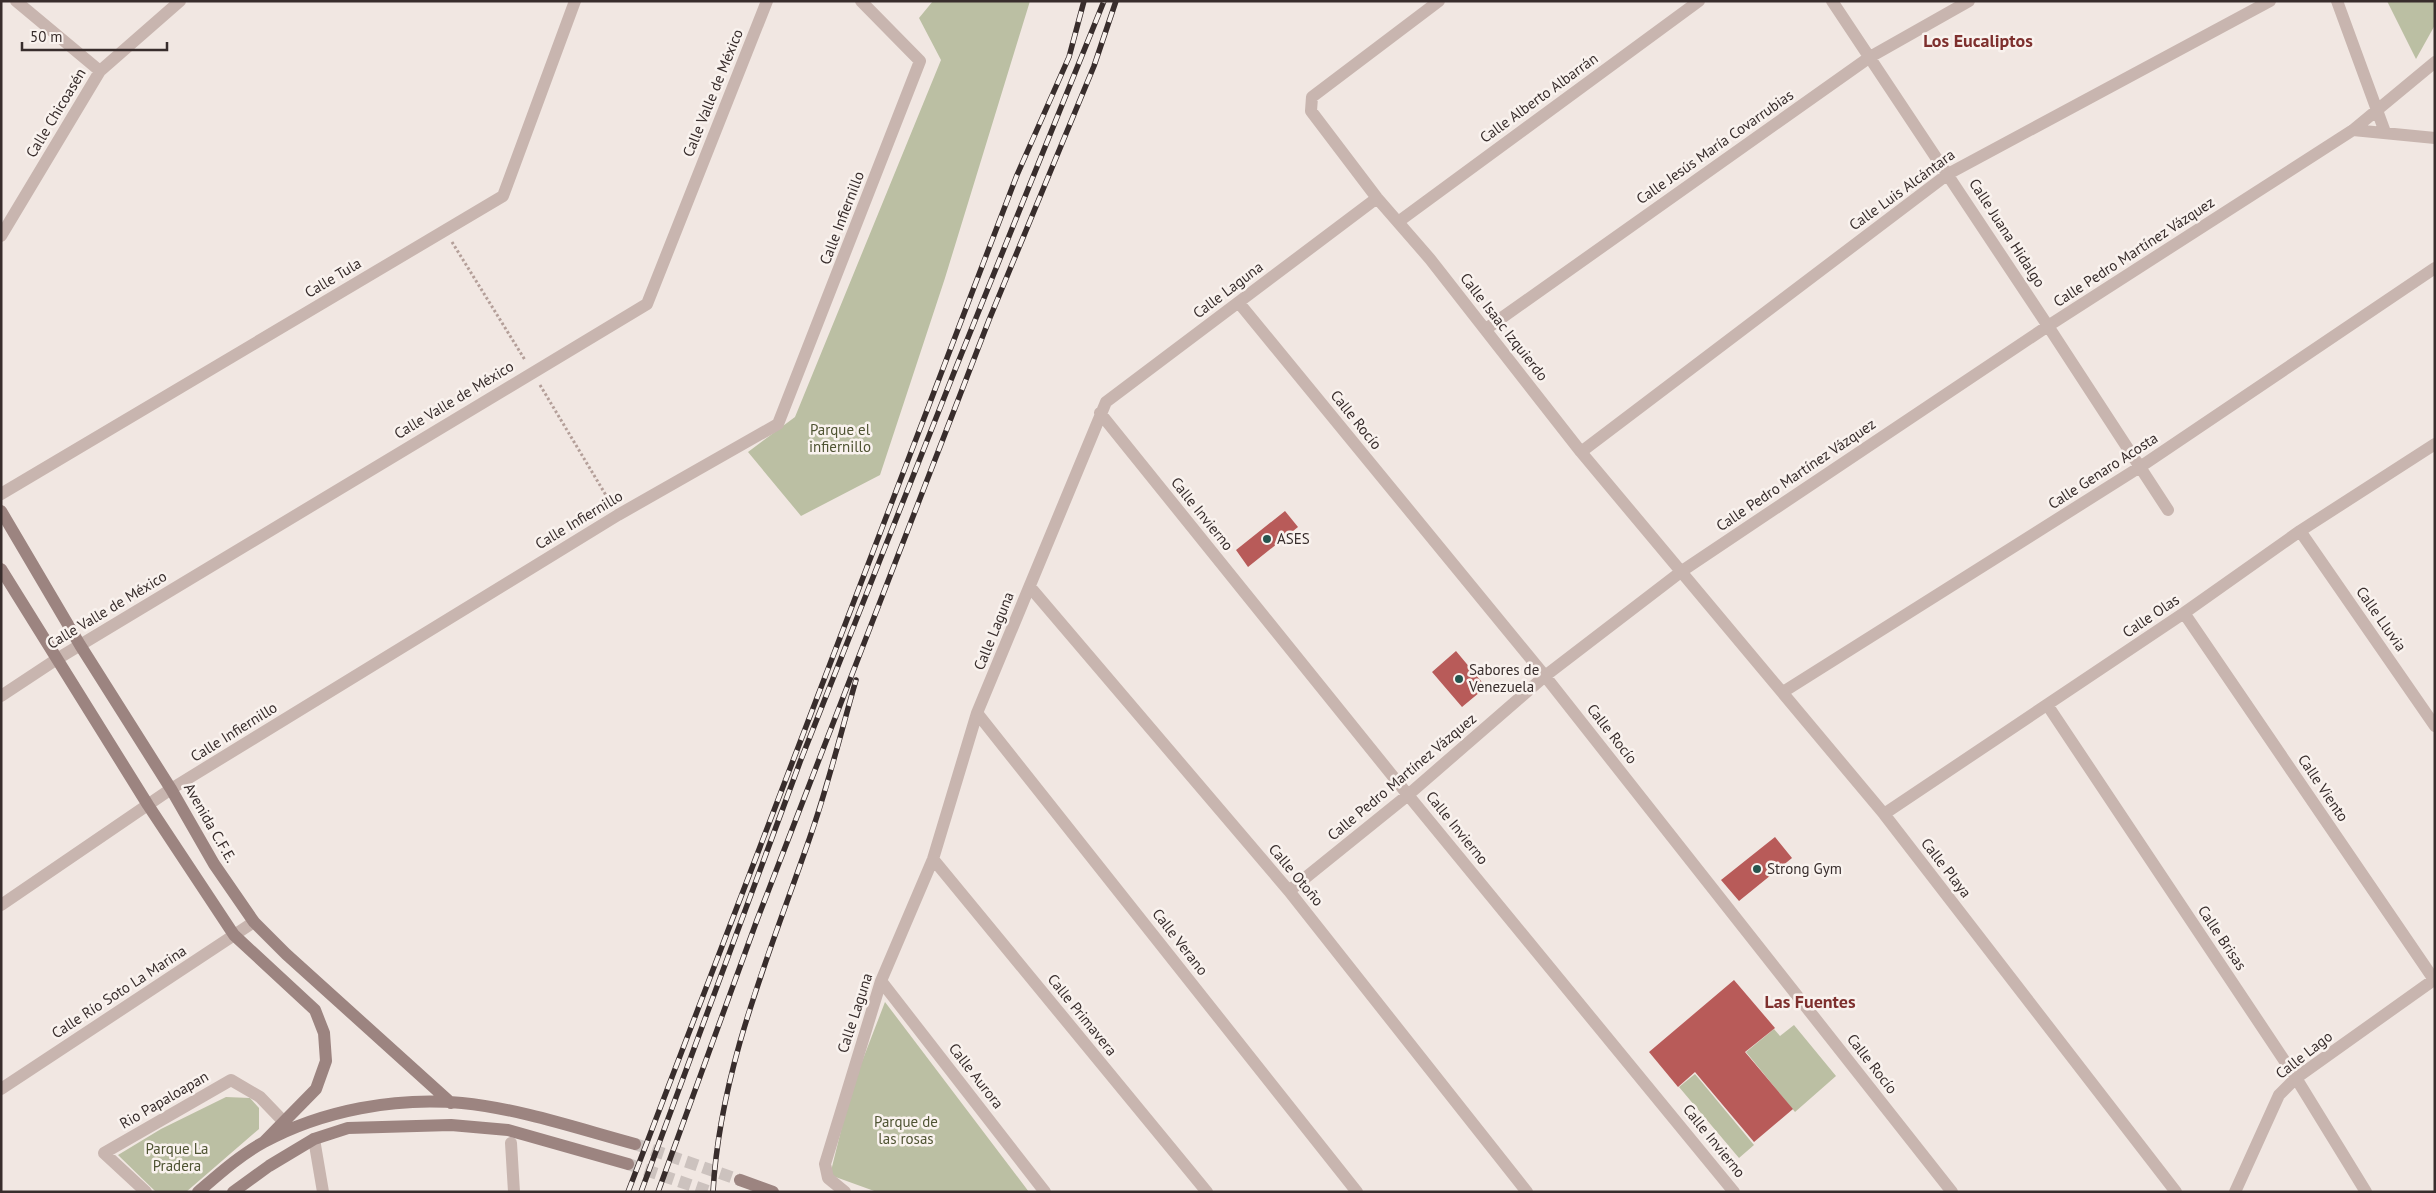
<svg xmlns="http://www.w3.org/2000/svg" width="2436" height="1193" viewBox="0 0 2436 1193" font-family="'PT Sans',sans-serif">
<rect width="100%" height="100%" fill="#f1e7e2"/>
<path fill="#bbbfa3" d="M933 1H1030L945 278 880 475 801 516 748 452 795 417 941 60 919 18Z
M2387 1H2435V25L2416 59Z
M885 1002 1029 1192H877L830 1175 851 1090Z
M1794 1025 1836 1076 1795 1112 1746 1052 1774 1029 1780 1036Z
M1695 1074 1754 1145 1739 1158 1679 1087Z
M226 1097 250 1098 259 1108V1129L186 1192H156L118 1155 161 1129Z"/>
<path fill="#b85b59" d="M1285 511 1298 527 1248 567 1236 550Z
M1456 651 1486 687 1462 707 1432 672Z
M1775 837 1792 858 1739 901 1721 880Z
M1734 980 1775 1028 1745 1052 1793 1109 1754 1142 1695 1072 1678 1087 1649 1052Z"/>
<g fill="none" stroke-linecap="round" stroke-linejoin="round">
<path stroke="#ccc2be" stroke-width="12" stroke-dasharray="12 6" stroke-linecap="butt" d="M635 1144 740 1180
M628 1164 711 1192"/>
<path stroke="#b49f99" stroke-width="3" stroke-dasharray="2.5 2.5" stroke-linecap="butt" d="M452 242 525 360
M540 385 610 502"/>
<path stroke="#c8b5af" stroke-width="12" d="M16 1 100 71
M1439 1 1312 97 1311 111 1377 198 1430 259 1581 452 1884 814 2176 1192
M1832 1 2048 326 2168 510
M2337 1 2385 132
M2353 130 2435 138
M1398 222 1699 1
M1 236 100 71 180 1
M1239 303 1545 676 1952 1192
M1486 329 1870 57 1969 1
M1100 413 1408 795 1734 1192
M1581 452 1948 174 2270 1
M1 494 503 196 575 1
M2300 531 2435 726
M1030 587 1289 891 1527 1192
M2184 613 2435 981
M1783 692 2140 467 2435 268
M1 696 57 659 647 304 767 1
M2048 706 2296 1078 2366 1192
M977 713 1357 1192
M1884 814 2184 613 2300 531 2435 444
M933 859 1207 1192
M1289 891 1408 795 1545 676 1682 571 2048 326 2353 130 2435 62
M1 905 171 789 618 515 778 424 920 61 861 1
M881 981 1045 1192
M1 1089 254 922
M314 1139 323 1192
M511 1143 514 1192
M146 1192 104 1153 231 1080 260 1097 284 1122
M845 1192 828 1178 825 1164 881 981 933 859 977 713 1106 402 1377 198
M2235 1192 2279 1095 2296 1078 2435 979"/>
<path stroke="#9c8480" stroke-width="12" d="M1 511 80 645 171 789 214 864 254 922 286 954 451 1103
M1 569 148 805 234 935 315 1010 324 1033 326 1061 316 1089 264 1142
M740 1180 773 1192
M198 1192C219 1174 240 1155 264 1142 323 1110 396 1097 462 1103 521 1109 579 1129 635 1144
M233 1192 269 1166 314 1139 348 1128 451 1125 508 1130 628 1164"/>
<defs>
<path id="rail" d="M628 1192 1017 175 1069 57 1084 1
M641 1192 800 762 957 365 1104 1
M658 1192 757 920 989 320 1094 66 1116 1
M713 1192C720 1068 770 953 810 837 828 786 841 732 856 680"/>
</defs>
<use href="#rail" stroke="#382d2c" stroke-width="5.5"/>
<use href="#rail" stroke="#f9f2ee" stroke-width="4" stroke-dasharray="11" stroke-linecap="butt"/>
</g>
<g fill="#26554e" stroke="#f9f2ee" stroke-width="2">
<circle cx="1267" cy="539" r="5"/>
<circle cx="1459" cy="679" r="5"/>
<circle cx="1757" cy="869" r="5"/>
</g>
<g text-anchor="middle" stroke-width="5" stroke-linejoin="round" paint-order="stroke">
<g font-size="15" fill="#382d2c" stroke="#f9f2ee">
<text transform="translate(713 93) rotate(-68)" y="5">Calle Valle de México</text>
<text transform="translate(1539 98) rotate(-36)" y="5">Calle Alberto Albarrán</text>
<text transform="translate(56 113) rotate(-59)" y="5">Calle Chicoasén</text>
<text transform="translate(1715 147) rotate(-35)" y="5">Calle Jesús María Covarrubias</text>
<text transform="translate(1902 190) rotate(-36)" y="5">Calle Luis Alcántara</text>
<text transform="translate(842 218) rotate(-69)" y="5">Calle Infiernillo</text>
<text transform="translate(2007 233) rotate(57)" y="5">Calle Juana Hidalgo</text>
<text transform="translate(2134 252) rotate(-33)" y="5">Calle Pedro Martínez Vázquez</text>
<text transform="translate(333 278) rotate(-31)" y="5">Calle Tula</text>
<text transform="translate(1228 290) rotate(-37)" y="5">Calle Laguna</text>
<text transform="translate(1504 327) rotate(52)" y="5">Calle Isaac Izquierdo</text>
<text transform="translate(454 400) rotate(-31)" y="5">Calle Valle de México</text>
<text transform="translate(1356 420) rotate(51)" y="5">Calle Rocío</text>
<text transform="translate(2103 471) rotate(-33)" y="5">Calle Genaro Acosta</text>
<text transform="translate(1796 475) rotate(-34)" y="5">Calle Pedro Martínez Vázquez</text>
<text transform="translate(1202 514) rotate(51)" y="5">Calle Invierno</text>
<text transform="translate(579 520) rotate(-31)" y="5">Calle Infiernillo</text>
<text transform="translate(107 610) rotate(-31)" y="5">Calle Valle de México</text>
<text transform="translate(2151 616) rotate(-34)" y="5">Calle Olas</text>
<text transform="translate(2381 619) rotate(55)" y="5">Calle Lluvia</text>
<text transform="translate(994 631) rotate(-68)" y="5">Calle Laguna</text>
<text transform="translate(234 732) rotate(-32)" y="5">Calle Infiernillo</text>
<text transform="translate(1612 734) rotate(52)" y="5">Calle Rocío</text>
<text transform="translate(1402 777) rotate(-40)" y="5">Calle Pedro Martínez Vázquez</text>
<text transform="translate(2323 788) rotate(56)" y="5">Calle Viento</text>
<text transform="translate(210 823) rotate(60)" y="5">Avenida C.F.E.</text>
<text transform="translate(1457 828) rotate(51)" y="5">Calle Invierno</text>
<text transform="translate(1946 868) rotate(52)" y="5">Calle Playa</text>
<text transform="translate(1296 875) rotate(50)" y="5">Calle Otoño</text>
<text transform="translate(2222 938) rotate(56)" y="5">Calle Brisas</text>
<text transform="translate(1180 942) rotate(52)" y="5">Calle Verano</text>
<text transform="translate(119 992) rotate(-33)" y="5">Calle Río Soto La Marina</text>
<text transform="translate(855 1013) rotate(-72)" y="5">Calle Laguna</text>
<text transform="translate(1082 1015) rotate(51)" y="5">Calle Primavera</text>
<text transform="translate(2304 1055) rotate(-38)" y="5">Calle Lago</text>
<text transform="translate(1872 1064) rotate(52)" y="5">Calle Rocío</text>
<text transform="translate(976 1076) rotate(52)" y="5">Calle Aurora</text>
<text transform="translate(164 1100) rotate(-30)" y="5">Rio Papaloapan</text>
<text transform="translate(1714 1141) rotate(51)" y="5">Calle Invierno</text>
</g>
<g font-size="15" fill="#4e5332" stroke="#f9f2ee">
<text x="840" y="435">Parque el<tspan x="840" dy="17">infiernillo</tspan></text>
<text x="906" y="1127">Parque de<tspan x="906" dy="17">las rosas</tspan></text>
<text x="177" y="1154">Parque La<tspan x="177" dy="17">Pradera</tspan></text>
</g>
<g font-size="15" fill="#382d2c" stroke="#f9f2ee" text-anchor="start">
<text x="1277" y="544">ASES</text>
<text x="1469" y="675">Sabores de<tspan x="1469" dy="17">Venezuela</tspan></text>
<text x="1767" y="874">Strong Gym</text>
</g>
<g font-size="18" font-weight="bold" fill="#7e302e" stroke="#f9f2ee">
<text x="1978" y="47">Los Eucaliptos</text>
<text x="1810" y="1008">Las Fuentes</text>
</g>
</g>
<rect width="2436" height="1193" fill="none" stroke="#382d2c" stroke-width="5"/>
<path d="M22 42v8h145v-8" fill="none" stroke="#382d2c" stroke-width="2.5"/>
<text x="30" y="42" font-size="15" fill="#382d2c" stroke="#f9f2ee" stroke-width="4" paint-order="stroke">50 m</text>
</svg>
